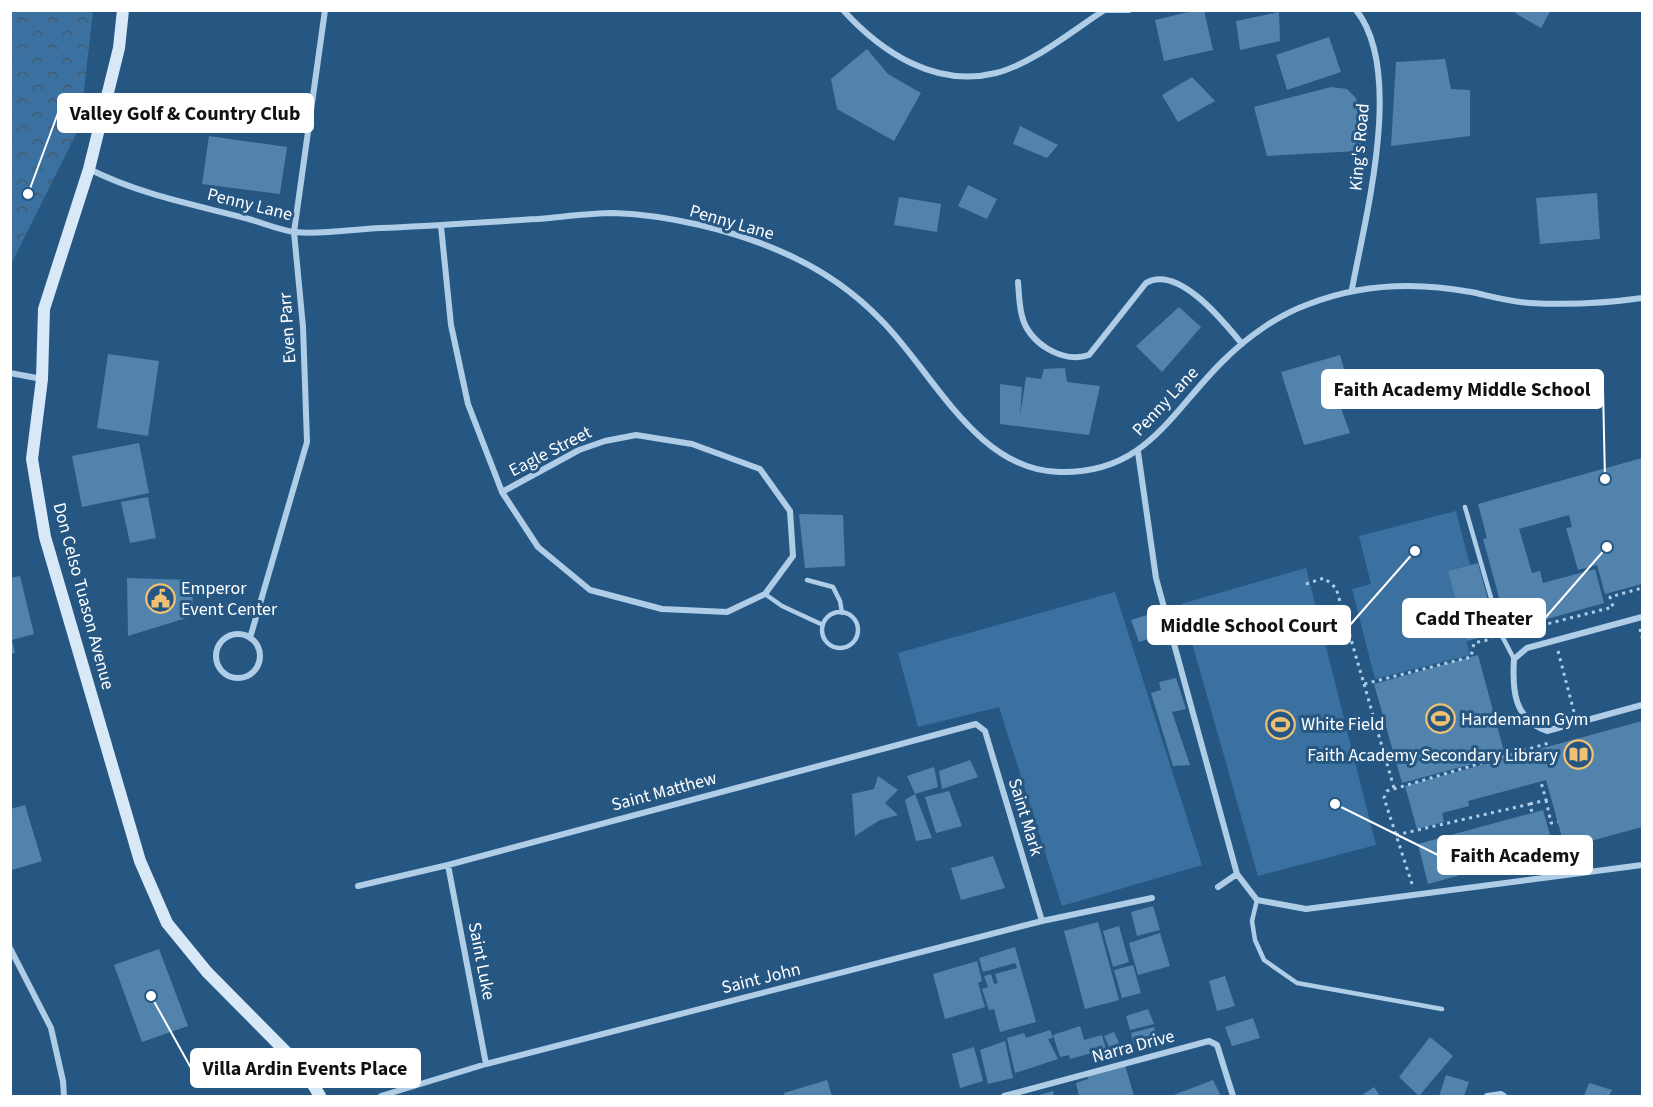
<svg xmlns="http://www.w3.org/2000/svg" width="1653" height="1107" viewBox="0 0 1653 1107" font-family="'Source Sans 3',sans-serif">
<defs>
<pattern id="park-crowns" width="20" height="18" patternUnits="userSpaceOnUse" patternTransform="scale(1.5)"><rect width="20" height="18" fill="#3a71a0"/><path d="M2 6a3 3 0 1 1 6 0M12 15a3 3 0 1 1 6 0" fill="none" stroke="#455b6e"/></pattern>
</defs>
<rect width="100%" height="100%" fill="#265783"/>
<path fill="#3a71a0" d="M1456 511 1470 565 1449 571 1470 655 1375 679 1352 589 1371 584 1359 536Z
M1306 568 1376 845 1258 876 1181 604Z
M1115 592 1202 865 1062 906 999 707 918 727 898 653Z"/>
<path fill="url(#park-crowns)" d="M11 10 93 11 80 126 11 264Z"/>
<path fill="#5283ad" d="M1197 10H1204L1213 50 1164 61 1155 20Z
M1516 10H1551L1541 28 1515 13Z
M1279 12 1280 41 1240 50 1236 21Z
M1329 37 1341 72 1287 90 1276 55Z
M867 49 888 74 921 93 894 141 837 109 831 79Z
M1445 59 1451 89 1470 90V136L1391 146 1396 62Z
M1192 77 1215 101 1178 122 1162 95Z
M1331 87 1347 89 1356 98 1366 130 1358 151 1267 156 1254 107Z
M1020 126 1058 145 1047 158 1013 144Z
M209 136 287 147 280 194 202 184Z
M968 185 997 199 987 219 958 206Z
M1597 193 1600 239 1540 244 1536 198Z
M899 197 941 204 937 232 894 225Z
M1179 307 1201 327 1162 372 1136 346Z
M108 354 159 361 148 436 97 428Z
M1340 355 1352 396 1337 397 1350 433 1304 445 1281 372Z
M1065 368 1067 382 1100 386 1089 435 1000 424V384L1022 387 1020 416 1026 377 1041 379 1044 369Z
M139 443 149 493 82 507 72 456Z
M1642 458V584L1605 594 1597 565 1578 570 1566 528 1572 527 1569 515 1519 529 1532 573 1540 571 1543 583 1595 569 1604 603 1508 630 1483 539 1487 538 1478 504Z
M148 497 156 538 130 543 121 502Z
M799 514 843 515 845 566 805 568Z
M1478 563 1497 633 1467 641 1448 571Z
M20 576 34 634 12 640 15 653 10 654V578Z
M127 578 192 580 193 616 128 636Z
M1147 615 1157 636 1139 642 1131 620Z
M1478 655 1505 755 1402 783 1374 684Z
M1176 678 1186 709 1172 712 1190 765 1173 766 1151 693 1161 690 1159 682Z
M1642 721V827L1565 848 1546 780 1468 801 1469 806 1442 813 1444 822 1417 829 1405 786Z
M970 760 978 777 942 789 939 771Z
M934 767 938 787 915 794 907 776Z
M878 776 898 790 885 803 898 815 880 820 855 836 852 794 874 789Z
M949 791 962 826 936 833 925 797Z
M915 794 932 838 916 841 905 800Z
M25 805 42 861 12 870 10 809Z
M1543 810 1554 849 1428 884 1418 844Z
M993 856 1005 888 961 900 951 868Z
M1153 906 1160 930 1137 936 1131 912Z
M1098 922 1119 1000 1085 1009 1064 931Z
M1119 926 1129 962 1113 967 1103 931Z
M1160 933 1170 966 1138 975 1129 943Z
M1015 947 1036 1022 1000 1032 994 1009 989 1010 982 989 988 987 984 976 991 974 994 984 998 983 995 974 1017 968 1015 963 983 972 979 958Z
M159 949 188 1026 142 1042 114 965Z
M977 961 982 981 978 983 985 1007 945 1019 933 974Z
M1133 965 1141 993 1122 998 1114 970Z
M1225 976 1235 1006 1217 1011 1209 981Z
M1148 1009 1154 1024 1130 1030 1126 1016Z
M1253 1018 1260 1038 1232 1046 1225 1027Z
M1080 1026 1084 1040 1102 1035 1106 1049 1070 1059 1069 1055 1060 1057 1053 1035Z
M1154 1027 1158 1039 1134 1045 1131 1033Z
M1050 1030 1053 1038 1048 1039 1058 1059 1015 1073 1007 1038 1024 1033 1026 1038Z
M1114 1032 1119 1043 1109 1047 1104 1036Z
M1430 1037 1453 1056 1419 1096 1399 1077Z
M1005 1041 1013 1078 988 1084 980 1050Z
M974 1047 983 1081 960 1088 952 1054Z
M1125 1065 1134 1096H1079L1076 1083 1088 1079 1087 1075Z
M1446 1075 1469 1082 1464 1096H1439Z
M827 1080 832 1096H785L784 1093Z
M1213 1080 1221 1096H1171Z
M1589 1083 1612 1090 1609 1096H1584Z
M1374 1087 1380 1096H1361Z
M1053 1091 1054 1096H1036Z"/>
<g fill="none" stroke-linecap="round" stroke-linejoin="round">
<path stroke="#afcde7" stroke-width="3" stroke-dasharray="3 4.5" stroke-linecap="butt" d="M1306 584 1324 578 1336 588 1364 684 1471 657 1474 643 1492 639
M1640 629 1642 638
M1512 633 1613 607 1610 597 1642 588
M1558 651 1574 712
M1364 684 1394 788
M1546 800 1551 823 1558 822
M1530 804 1546 800 1541 782
M1396 835 1530 804 1532 813
M1508 869 1543 862 1541 853
M1412 884 1384 798 1387 791 1549 743"/>
<path stroke="#afcde7" stroke-width="4.5" d="M1465 507 1502 636 1514 659
M807 580 833 587 840 601 842 613
M765 594 782 606 823 625
M822 630a18 18 0 1 1 36 0a18 18 0 1 1-36 0Z
M1257 900 1252 921 1255 940 1264 960 1297 983 1442 1009"/>
<path stroke="#afcde7" stroke-width="6" d="M843 10C882 53 936 88 996 73 1032 64 1072 31 1103 11
M1103 10H1129
M89 169C139 194 191 204 245 218 261 222 278 230 295 232 322 235 353 229 381 228 433 226 485 222 537 219 562 217 589 213 614 213 668 215 733 230 782 252 819 268 853 291 881 320 933 372 976 470 1059 472 1146 474 1170 413 1223 361 1247 337 1278 315 1309 304 1360 284 1417 282 1471 292 1490 296 1511 302 1530 303 1566 305 1607 303 1642 298
M441 226 451 325 468 404 502 492 538 547 590 590 662 609 727 612 765 594 793 556 790 511 760 469 692 444 636 435 605 441 579 450 502 492
M1018 282C1019 293 1019 305 1022 316 1028 343 1063 364 1089 355L1146 283C1178 264 1224 322 1242 344
M1352 289C1365 218 1405 71 1356 10
M10 373 42 379
M1138 452 1156 578 1237 874 1257 900 1306 909 1642 865
M1642 617 1527 648 1514 659C1512 691 1514 719 1547 731L1642 705
M216 656a22 22 0 1 1 44 0a22 22 0 1 1-44 0Z
M250 638 307 442 303 327 294 232 325 10
M448 865 486 1064
M358 886 448 865 976 724 985 731 1042 921
M1218 887 1237 874
M10 948 51 1028 63 1081 64 1096
M381 1096 486 1064 1042 921 1152 898
M1004 1096 1209 1041 1217 1045 1233 1096
M1487 1096 1501 1094 1504 1096"/>
<path stroke="#d9e8f6" stroke-width="12" d="M123 10 119 48 89 169 44 309 42 379 32 459 45 537 140 861 167 923 207 972 304 1070 320 1096"/>
</g>
<defs>
<symbol id="civic-ring" viewBox="-11 -11 22 22"><circle r="9.5" fill="#265783" stroke="#f1c173" stroke-width="1.5"/><path d="M-.6-6.5H3V-4.5H.6V-3L4-1V1h2V6H-6V1h2V-1L-.6-3ZM-1.2 2.5V6h2.4V2.5Z" fill="#f1c173"/></symbol>
<symbol id="stadium-ring" viewBox="-11 -11 22 22"><circle r="9.5" fill="#265783" stroke="#f1c173" stroke-width="1.5"/><path d="M0-5a6.5 5 0 1 0 0 10a6.5 5 0 1 0 0-10ZM-3.5-1.8h7v3.6h-7Z" fill="#f1c173"/></symbol>
<symbol id="library-ring" viewBox="-11 -11 22 22"><circle r="9.5" fill="#265783" stroke="#f1c173" stroke-width="1.5"/><path d="M-6-4Q-3-5.5-.7-3.5V5Q-3 3-6 4ZM6-4Q3-5.5 .7-3.5V5Q3 3 6 4Z" fill="#f1c173"/></symbol>
</defs>
<g fill-rule="evenodd">
<use href="#civic-ring" x="144" y="582" width="33" height="33"/>
<use href="#stadium-ring" x="1424" y="702" width="33" height="33"/>
<use href="#stadium-ring" x="1264" y="708" width="33" height="33"/>
<use href="#library-ring" x="1562" y="738" width="33" height="33"/>
</g>
<g text-anchor="middle" stroke-width="6" stroke-linejoin="round" paint-order="stroke">
<g font-size="18" fill="#fff" stroke="#265783">
<text transform="translate(1359 147) rotate(-85)" y="6">King's Road</text>
<text transform="translate(250 204) rotate(14)" y="6">Penny Lane</text>
<text transform="translate(732 222) rotate(16)" y="6">Penny Lane</text>
<text transform="translate(287 328) rotate(-94)" y="6">Even Parr</text>
<text transform="translate(1165 401) rotate(-47)" y="6">Penny Lane</text>
<text transform="translate(550 451) rotate(-27)" y="6">Eagle Street</text>
<text transform="translate(84 596) rotate(75)" y="6">Don Celso Tuason Avenue</text>
<text transform="translate(664 791) rotate(-15)" y="6">Saint Matthew</text>
<text transform="translate(1026 817) rotate(73)" y="6">Saint Mark</text>
<text transform="translate(482 961) rotate(79)" y="6">Saint Luke</text>
<text transform="translate(761 978) rotate(-14)" y="6">Saint John</text>
<text transform="translate(1133 1046) rotate(-15)" y="6">Narra Drive</text>
</g>
<g font-size="18" fill="#fff" stroke="#265783" text-anchor="start">
<text x="181" y="594">Emperor<tspan x="181" dy="21">Event Center</tspan></text>
<text x="1461" y="725">Hardemann Gym</text>
<text x="1301" y="730">White Field</text>
<text x="1558" y="761" text-anchor="end">Faith Academy Secondary Library</text>
</g>
</g>
<path fill="none" stroke="#fff" stroke-width="2" d="M28 194L58 113M1605 479L1603 389M1607 547L1545 618M1415 551L1350 625M1335 804L1438 855M151 996L191 1068"/>
<g fill="#fff" stroke="#265783" stroke-width="2">
<circle cx="28" cy="194" r="6"/>
<circle cx="1605" cy="479" r="6"/>
<circle cx="1607" cy="547" r="6"/>
<circle cx="1415" cy="551" r="6"/>
<circle cx="1335" cy="804" r="6"/>
<circle cx="151" cy="996" r="6"/>
</g>
<g fill="#fff" stroke="#fff" stroke-width="2">
<rect x="58" y="94" width="255" height="38" rx="6"/>
<rect x="1322" y="370" width="281" height="38" rx="6"/>
<rect x="1403" y="599" width="142" height="38" rx="6"/>
<rect x="1148" y="606" width="202" height="38" rx="6"/>
<rect x="1438" y="836" width="154" height="38" rx="6"/>
<rect x="191" y="1049" width="229" height="38" rx="6"/>
</g>
<g font-size="20" text-anchor="middle" font-weight="bold" fill="#111">
<text x="185" y="120">Valley Golf &amp; Country Club</text>
<text x="1462" y="396">Faith Academy Middle School</text>
<text x="1474" y="625">Cadd Theater</text>
<text x="1249" y="632">Middle School Court</text>
<text x="1515" y="862">Faith Academy</text>
<text x="305" y="1075">Villa Ardin Events Place</text>
</g>
<rect width="1653" height="1107" fill="none" stroke="#ffffff" stroke-width="24"/>
</svg>
